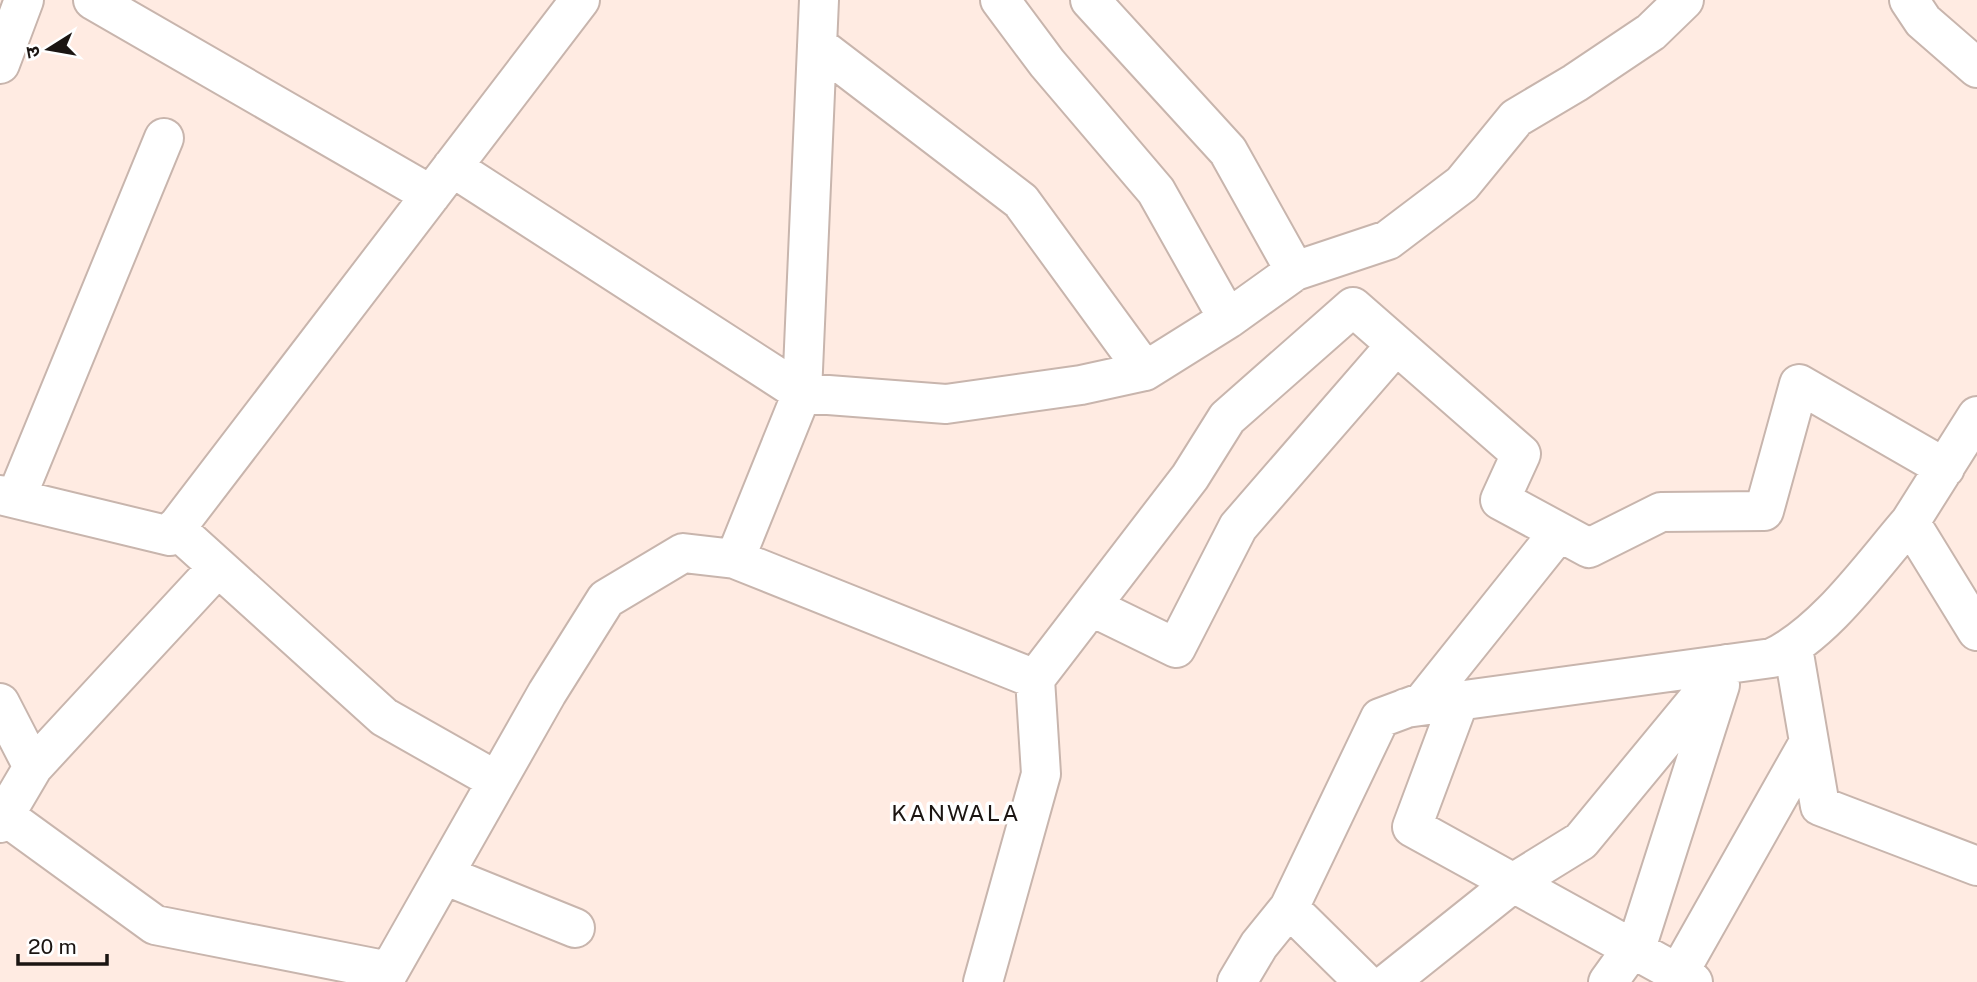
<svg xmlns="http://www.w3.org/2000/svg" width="1977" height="982" viewBox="0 0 1977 982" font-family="'Public Sans','Noto Sans Devanagari',sans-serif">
<rect width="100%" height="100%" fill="#ffebe2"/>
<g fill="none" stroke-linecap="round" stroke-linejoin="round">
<defs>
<path id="minor" d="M93 0 431 195
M1000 0 1047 63 1156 191 1228 319
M1090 0 1228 151 1295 271
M1909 0 1923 21 1977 68
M817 45 1021 201 1145 371
M0 64 24 0
M452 167 802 393 946 404 1081 385 1145 371 1228 319 1295 271 1388 240 1462 184 1516 118 1575 83 1651 32 1684 0
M1977 416 1910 522 1977 631
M0 495 170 536 580 0
M16 498 164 138
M175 528 384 717 497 781
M735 559 802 393 819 0
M1092 607 1176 648 1238 527 1396 345
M1793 648 1820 806 1977 866
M1035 679 1190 477 1227 418 1353 307 1521 454 1500 500 1589 548 1661 512 1764 511 1799 384 1945 468
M1459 701 1412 827 1693 982
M0 703 33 767
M1406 708 1772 658C1825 633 1871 567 1910 522
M5 816 155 925 389 971
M0 823 33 767 218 567
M444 875 575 928
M1678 974 1809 742
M383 982 547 693 606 599 683 553 735 559 1035 679 1041 774 983 982
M1237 982 1259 945 1289 908
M1364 982 1289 908 1380 718 1423 702 1559 532
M1389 982 1513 883 1581 841 1727 664
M1608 982 1639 939 1720 685"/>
</defs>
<use href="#minor" stroke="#c8b5ad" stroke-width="42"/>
<use href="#minor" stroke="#fff" stroke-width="38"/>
</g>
<g text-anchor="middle" stroke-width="7" stroke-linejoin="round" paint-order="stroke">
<g font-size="23" letter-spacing="2" fill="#1b1512" stroke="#fff">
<text x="956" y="821">KANWALA</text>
</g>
</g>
<g transform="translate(49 49) rotate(259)" stroke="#ffffff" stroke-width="5" paint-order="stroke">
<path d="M0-5L12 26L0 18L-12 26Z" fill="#1b1512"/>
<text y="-10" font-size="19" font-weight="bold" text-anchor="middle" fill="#1b1512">उ</text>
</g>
<path d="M18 954v10h89v-10" fill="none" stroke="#1b1512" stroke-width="3.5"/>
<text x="28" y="954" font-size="21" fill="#1b1512" stroke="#ffffff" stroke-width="5" paint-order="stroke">20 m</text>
</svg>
